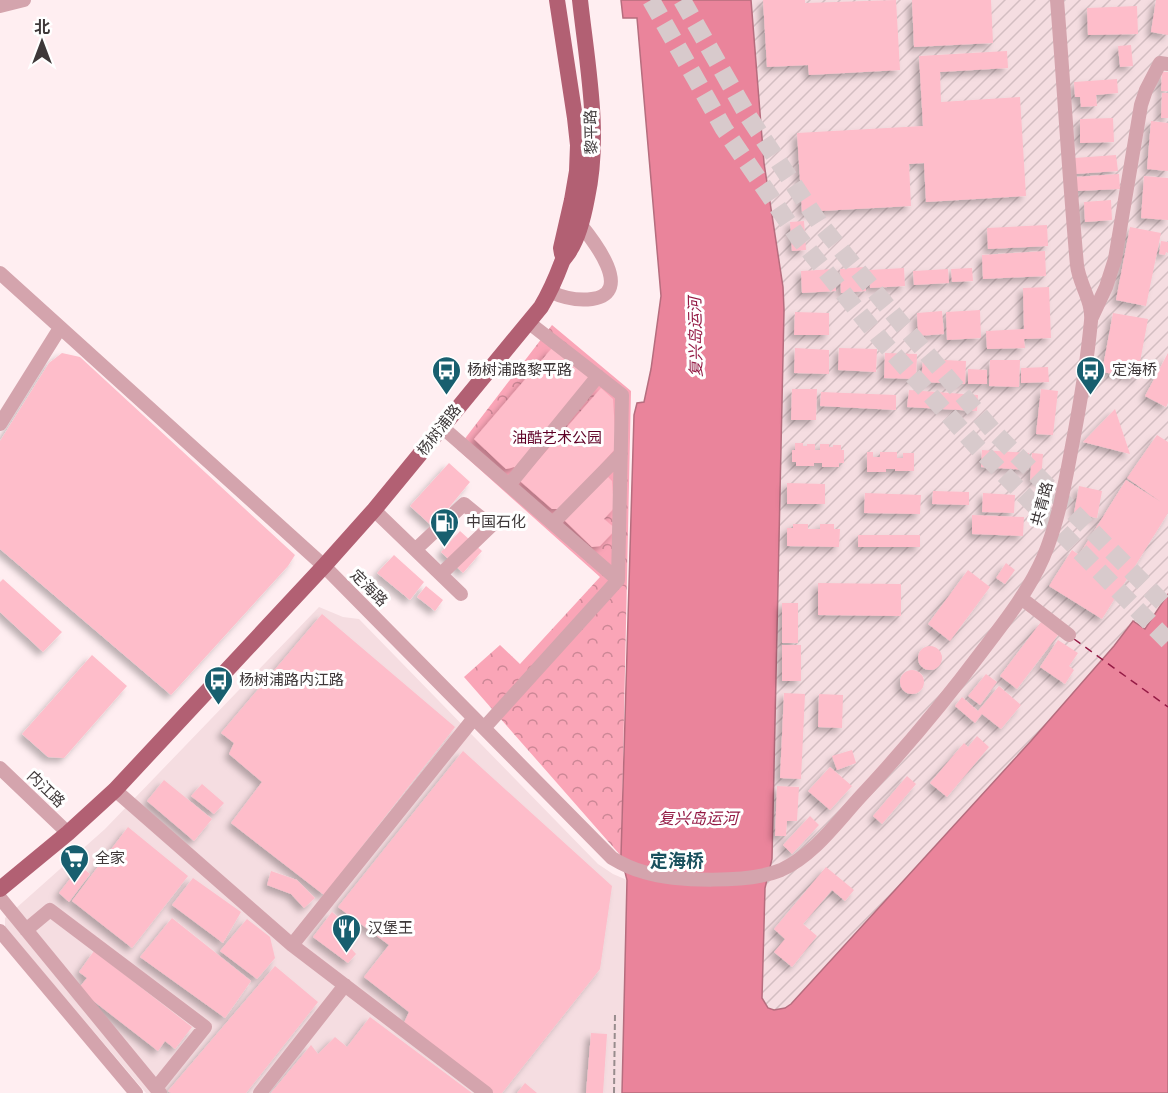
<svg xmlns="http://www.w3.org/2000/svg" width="1168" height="1093" viewBox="0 0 1168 1093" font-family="Overpass,'Noto Sans SC',sans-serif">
<defs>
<pattern id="industrial-furrows" width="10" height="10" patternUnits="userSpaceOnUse" patternTransform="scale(1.5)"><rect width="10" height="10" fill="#f5dde1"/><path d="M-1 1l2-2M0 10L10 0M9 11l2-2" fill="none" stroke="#d3bec2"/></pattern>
<pattern id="park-crowns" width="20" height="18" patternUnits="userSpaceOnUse" patternTransform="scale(1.5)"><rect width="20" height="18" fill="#faa5b7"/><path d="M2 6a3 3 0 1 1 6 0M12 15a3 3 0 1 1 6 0" fill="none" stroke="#cc8796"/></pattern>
<filter id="shadow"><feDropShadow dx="-4.5" dy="4.5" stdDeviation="3" flood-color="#0004"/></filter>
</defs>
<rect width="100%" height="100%" fill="#ffeef1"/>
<path fill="#f5dde1" d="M319 607 343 617 359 619 598 864 613 874 627 880 622 1093H146L5 927V918L105 829Z"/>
<path fill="url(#industrial-furrows)" d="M751 0H1168V594L1145 629 1132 621 1114 646 1031 741 791 1004 779 1010 768 1008 762 998 765 888 772 859 783 287 764 163Z"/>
<path fill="url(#park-crowns)" d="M552 325 631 391 621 856 464 677 500 645 520 664 600 577 457 449Z"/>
<path fill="#ea849b" stroke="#b66d7e" stroke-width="1.5" d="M621 0H751L764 163 783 287 784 310 772 859 765 888 762 998 768 1008 774 1010 785 1008 791 1004 1031 741 1114 646 1133 621 1145 629 1168 594V1093H622L627 880 621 856 634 415 637 403 644 402 651 369 661 296 637 18H623Z"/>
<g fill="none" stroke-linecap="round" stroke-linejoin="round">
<path stroke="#941b45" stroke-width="1.5" stroke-dasharray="8 6" stroke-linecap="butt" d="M1074 639 1168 707"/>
</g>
<path fill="#febdca" filter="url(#shadow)" d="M763 0H805V3L896 0 900 70 809 75 808 65 767 67Z
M912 0H991L993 43 914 47Z
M1156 0H1168V35L1151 32Z
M1137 6 1138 34 1088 35 1087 8Z
M1131 45 1133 66 1120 67 1118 46Z
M1007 51 1008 68 940 72 941 102 1020 97 1026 196 926 202 924 163 909 164 911 206 802 212 797 133 923 126 919 56Z
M1162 72H1168V91H1161Z
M1117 79 1118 93 1096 95 1097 106 1081 107 1080 97H1075L1074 82Z
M1162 93H1168V118H1161Z
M1113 118 1114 142 1080 143V119Z
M1151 121 1168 123V171L1147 169Z
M1116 155 1118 171 1075 174 1074 158Z
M1119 174 1120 189 1076 191 1075 177Z
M1144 176 1168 178V220L1141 218Z
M1111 200 1112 220 1085 222 1084 202Z
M804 221 806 250 792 251 790 222Z
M1047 225 1048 246 988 249 987 228Z
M1130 227 1161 233 1146 306 1116 300Z
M1161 241 1168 242V253L1166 252 1165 255 1159 254Z
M1045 251 1046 276 983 279 982 255Z
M864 267 866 291 841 293 840 269Z
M904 268 905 286 870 288 869 270Z
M972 268 973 281 952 282 951 269Z
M834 269 836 291 802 293 801 271Z
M948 269 949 283 914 285 913 271Z
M1049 287 1051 338 1024 339 1025 348 987 349 986 331 1024 329 1023 288Z
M980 310 981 338 947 340 946 312Z
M942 311 944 334 918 336 917 313Z
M795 312 829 313V335H794Z
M1113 313 1148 319 1137 378 1102 372Z
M552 348 587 374 589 382 515 467 506 469 474 439Z
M795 348 829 350V374L794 373Z
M839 348 877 349 876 372 838 370Z
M62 353 80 357 295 555 288 566 171 695 0 549V441L49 363Z
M885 353 917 354 916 379 884 378Z
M1168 353V403L1166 407 1145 396Z
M923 359 966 361 965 384 921 382Z
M990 360H1020L1019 387 989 386Z
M1048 367 1049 382 1021 383V368Z
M968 369 987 370V384H968Z
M601 388 613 399 616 448 561 509H552L520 481Z
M792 389H817L816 420H791Z
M1041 389 1058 391 1053 435 1036 434Z
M909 390 978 395 977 411 907 407Z
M821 392 896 395V410L820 406Z
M1115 409 1130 454 1083 442Z
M1157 435 1168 442V513L1102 619 1049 586 1072 550 1079 555 1126 480 1161 502 1127 478Z
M795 443H803V446H807V444H815V450H820V444H829V447H833V445H841V450H844V463H839V467H822V463H814V466H796V462H792V450H795Z
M982 450 1029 453 1028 470 981 467Z
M867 452H873V457H880V452H897V458H903V453H914V471H895V469H886V472H867Z
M1032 453 1043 454 1041 481 1030 480Z
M449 463 470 482 433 527 410 506Z
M605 474 612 481 614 508 604 519 616 529 600 546 592 547 562 518Z
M787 483 825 484V504H787Z
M1079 486 1102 491 1097 518 1074 513Z
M933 491 969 492V505L932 504Z
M865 493 921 495 920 514 864 513Z
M983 493 1015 495 1014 513 982 512Z
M972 515 1024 517 1023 536 972 534Z
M793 524H808V529H820V524H834V529H840L839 547 787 546V528H793Z
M460 531 482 551 463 573 441 552Z
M858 535H920V547H858Z
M394 555 424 582 410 600 377 573Z
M1006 563 1015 570 1005 584 996 578Z
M968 570 990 587 950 641 928 624Z
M3 579 62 632 43 652 0 612V582Z
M818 583 901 584V616L818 615Z
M426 586 443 600 435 611 417 597Z
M782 603H798V643H782Z
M322 614 455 727 324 895 231 823 262 782 229 754 234 743 221 733Z
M1041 622 1058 635 1017 689 1000 676Z
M1058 640 1078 653 1069 666 1074 670 1065 684 1040 667Z
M782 645H801V681H782Z
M918 658a12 12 0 1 1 24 0a12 12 0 1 1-24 0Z
M92 655 127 686 64 758 48 757 22 734Z
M900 682a12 12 0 1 1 24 0a12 12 0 1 1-24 0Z
M986 674 997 682 980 705 968 696Z
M999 686 1021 705 1001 729 982 714 975 723 955 706 962 697 978 711Z
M784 693 805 694 801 779 780 778Z
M819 694 843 695 842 728 818 727Z
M977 736 989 747 947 797 930 783 964 743 968 747Z
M852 750 856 763 837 770 832 756Z
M463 751 612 886 600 969 502 1093H493L403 1025 409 1012 364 977 389 945 338 907Z
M830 767 852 786 830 810 808 791Z
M907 776 916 784 882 824 873 816Z
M164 780 212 819 194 841 147 801Z
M202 784 224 803 214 814 191 796Z
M777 786 799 787 797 821H787L786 836H775Z
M810 816 819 825 792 854 783 845Z
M128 827 188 876 132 948 72 901Z
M80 866 90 874 69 902 59 893Z
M826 867 854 890 845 901 832 890 803 924 817 936 792 967 774 952 785 939 774 929Z
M271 871 297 880 315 898 304 908 291 894 267 885Z
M193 878 241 912 223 943 172 905Z
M332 912 358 934 348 945 356 954 348 963 313 937Z
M172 918 251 981 225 1018 140 957Z
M247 919 270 937 275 958 257 979 220 951Z
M94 951 192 1027 175 1049 165 1041 158 1051 78 989 87 978 79 972Z
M275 966 318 1002 246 1093H171L168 1091Z
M370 1017 472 1093H271L311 1045 318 1054 335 1037 347 1047Z
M591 1033 607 1034 603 1093H586Z
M525 1083 537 1093H517Z"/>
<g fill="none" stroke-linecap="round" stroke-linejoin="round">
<path stroke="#d8cacc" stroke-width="18" stroke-dasharray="18 9" stroke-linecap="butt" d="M651 0 724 129 798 237 882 341 977 447 1168 641
M682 0 748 116 820 224 904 327 995 433 1168 608"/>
<path stroke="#978c8d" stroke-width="2" stroke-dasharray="6 3" stroke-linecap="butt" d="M614 1093 615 1013"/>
<path stroke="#d4a4ad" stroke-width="14" d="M0 6 24 0
M0 273 324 566 612 858C622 864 632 869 644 872 677 882 749 883 781 870 814 855 837 822 861 796 905 749 945 701 983 650 1005 621 1028 592 1043 558 1058 523 1065 484 1072 446 1080 405 1087 363 1091 321 1093 301 1079 284 1077 265 1069 177 1064 88 1057 0
M551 292C564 298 577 301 592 299 635 293 593 240 580 224L574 222
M1092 317 1106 287 1115 259 1141 105 1146 90 1160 63 1168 64
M0 424 60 328
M442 427 618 580
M509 485 598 376
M374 510 461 594
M553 523 621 454
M416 549 464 504 491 526 441 574
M1021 598 1069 635
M484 728 618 580 622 395 528 322
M0 768 68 833
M115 790 292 945 486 1093
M0 898 160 1093
M26 930 50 910 205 1027 156 1088
M0 931 136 1093
M292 945 474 718
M260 1093 345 985"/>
<path stroke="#b26073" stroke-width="16" d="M557 0 575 118 578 145 577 171 572 200 561 248 562 254
M0 889 68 833 115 790 324 566 374 510 541 307C550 292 556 278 562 262 564 257 568 255 570 250 579 236 584 214 587 198 601 134 587 64 580 0"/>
</g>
<defs>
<symbol id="bus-pin" viewBox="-11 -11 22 30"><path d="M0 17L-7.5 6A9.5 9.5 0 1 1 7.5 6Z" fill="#185f6f" stroke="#fff"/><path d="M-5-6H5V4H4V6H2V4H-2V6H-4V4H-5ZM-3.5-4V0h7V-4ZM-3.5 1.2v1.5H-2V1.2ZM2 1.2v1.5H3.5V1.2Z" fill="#fff"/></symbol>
<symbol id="fuel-pin" viewBox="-11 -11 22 30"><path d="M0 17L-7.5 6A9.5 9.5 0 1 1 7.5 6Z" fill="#185f6f" stroke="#fff"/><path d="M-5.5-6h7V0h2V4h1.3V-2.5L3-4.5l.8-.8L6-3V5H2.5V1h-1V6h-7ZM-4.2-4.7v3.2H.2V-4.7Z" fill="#fff"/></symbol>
<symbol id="supermarket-pin" viewBox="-11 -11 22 30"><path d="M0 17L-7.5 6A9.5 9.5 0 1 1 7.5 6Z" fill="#185f6f" stroke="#fff"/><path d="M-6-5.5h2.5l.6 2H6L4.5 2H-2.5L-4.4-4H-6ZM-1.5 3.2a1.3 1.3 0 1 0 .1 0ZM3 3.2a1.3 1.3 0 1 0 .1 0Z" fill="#fff"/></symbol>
<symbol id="restaurant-pin" viewBox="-11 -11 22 30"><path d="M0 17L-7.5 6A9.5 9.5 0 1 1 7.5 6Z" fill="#185f6f" stroke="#fff"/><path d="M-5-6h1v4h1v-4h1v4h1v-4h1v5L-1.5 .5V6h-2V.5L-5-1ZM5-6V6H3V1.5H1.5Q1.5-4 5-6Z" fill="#fff"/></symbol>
</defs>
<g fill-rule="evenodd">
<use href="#bus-pin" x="430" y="354" width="33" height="45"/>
<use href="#bus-pin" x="1074" y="354" width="33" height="45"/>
<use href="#fuel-pin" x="428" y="506" width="33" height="45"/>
<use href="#bus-pin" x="202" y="664" width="33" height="45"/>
<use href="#supermarket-pin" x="58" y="842" width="33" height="45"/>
<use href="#restaurant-pin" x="330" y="912" width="33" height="45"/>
</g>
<g text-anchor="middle" stroke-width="6" stroke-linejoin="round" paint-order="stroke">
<g font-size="15" fill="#3e3839" stroke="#fff">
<text transform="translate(591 132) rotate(-91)" y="5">黎平路</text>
<text transform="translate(439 430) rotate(-52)" y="5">杨树浦路</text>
<text transform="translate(1042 504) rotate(-75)" y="5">共青路</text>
<text transform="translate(369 588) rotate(45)" y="5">定海路</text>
<text transform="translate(46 789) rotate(44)" y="5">内江路</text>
</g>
<g font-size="15" fill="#3e3839" stroke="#fff" text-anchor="start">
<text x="467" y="375">杨树浦路黎平路</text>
<text x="1112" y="375">定海桥</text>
<text x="466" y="527">中国石化</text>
<text x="239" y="685">杨树浦路内江路</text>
<text x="95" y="863">全家</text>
<text x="368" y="933">汉堡王</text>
</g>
<g font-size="15" fill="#5e0026" stroke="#fff">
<text x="557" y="443">油酷艺术公园</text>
</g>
<g font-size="16" font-style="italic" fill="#941b45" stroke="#fff">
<text transform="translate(695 337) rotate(-91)" y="6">复兴岛运河</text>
<text x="698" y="824">复兴岛运河</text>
</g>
<g font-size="18" font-weight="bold" fill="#1a515e" stroke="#fff">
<text x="677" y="867">定海桥</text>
</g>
</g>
<g transform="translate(42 42)" stroke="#ffffff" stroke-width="4.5" paint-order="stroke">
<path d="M0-4.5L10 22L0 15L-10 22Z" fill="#3e3839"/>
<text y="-9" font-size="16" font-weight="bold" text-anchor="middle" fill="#3e3839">北</text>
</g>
</svg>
